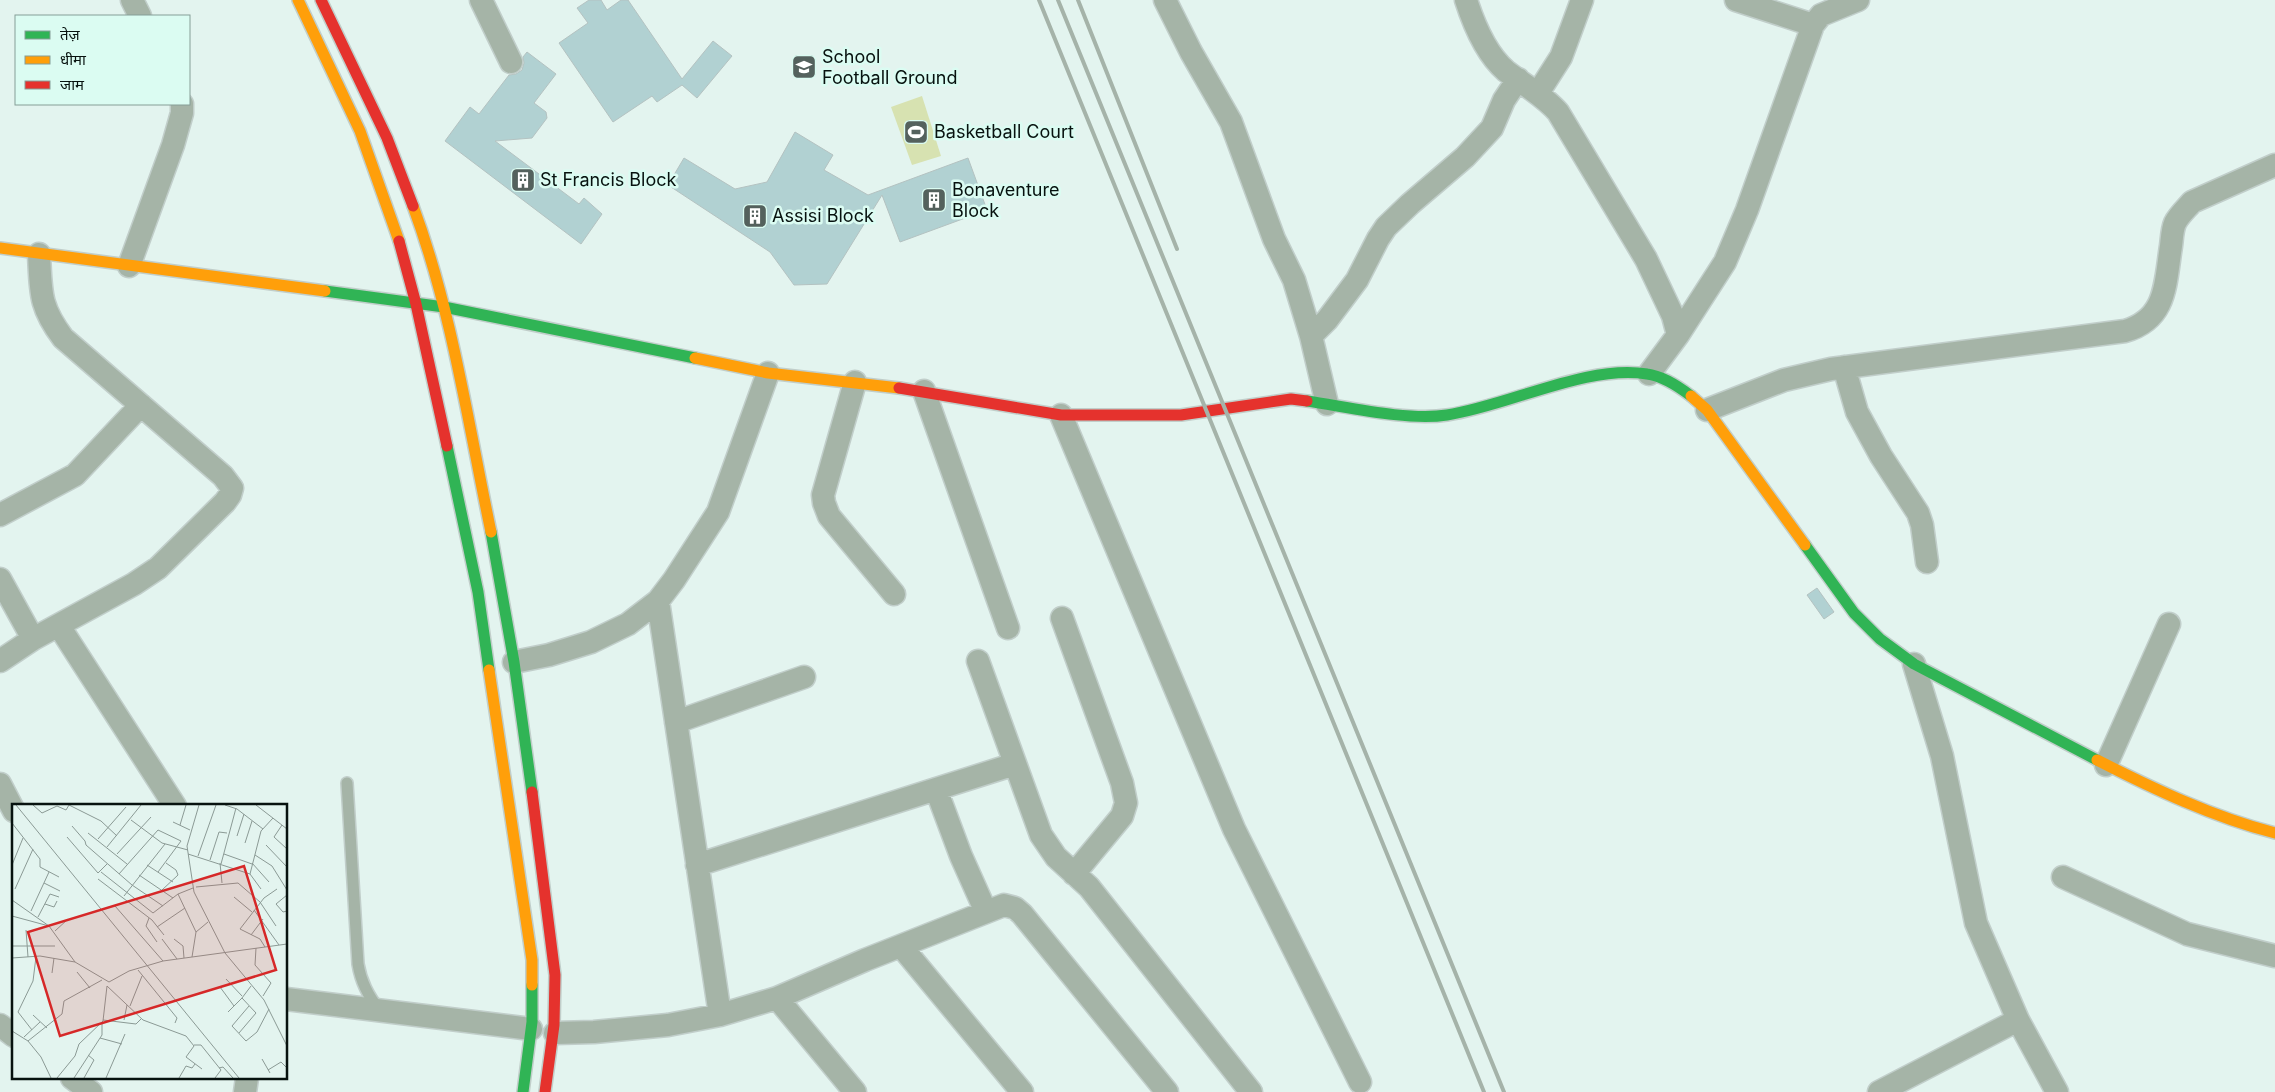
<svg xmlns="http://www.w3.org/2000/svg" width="2275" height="1092" viewBox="0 0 2275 1092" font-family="Inter,'Noto Sans Devanagari',sans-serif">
<rect width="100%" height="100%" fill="#e3f4ef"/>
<path fill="#d7e2b1" d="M922 96 941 156 912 165 891 107Z"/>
<path fill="#b1d1d2" stroke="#b4c2c1" d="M589 0H601L607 10 621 0H628L682 79 713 41 732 56 697 98 682 85 657 102 652 96 613 122 559 43 588 23 577 8Z
M527 52 556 74 534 103 546 112 547 118 532 138 495 141 579 204 584 198 602 214 581 244 445 141 470 107 479 114 509 75 516 74 522 70 524 63 523 57Z
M795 132 833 155 824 170 868 195 968 158 987 210 900 242 882 195 827 284 794 285 770 252 668 185 684 158 735 189 767 182Z
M1817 588 1834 612 1824 619 1807 595Z"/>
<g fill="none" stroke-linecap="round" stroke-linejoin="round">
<defs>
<path id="lane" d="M347 783 358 964C361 982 368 995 379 1010"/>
<path id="street" d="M132 0 140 16
M481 0 511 62
M1165 0 1191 52 1231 122 1274 239 1294 280 1311 336 1327 404
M1466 0C1474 25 1486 54 1506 71 1524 85 1543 95 1558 112L1646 259 1673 316 1678 335
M1736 0 1813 25
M1538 93 1561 57 1582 0
M129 266 173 145 182 113V104
M1311 336 1327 320 1357 280 1378 239 1386 227 1410 204 1465 157 1492 128 1504 100 1518 79
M1844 367 1857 412 1881 456 1918 513 1922 525 1927 562
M1649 374 1678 335 1725 262 1747 210 1813 25 1821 15 1858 0
M855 382 823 495 824 503 829 516 894 594
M924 391 1008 628
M1707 410 1784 380 1831 369 2125 331C2167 319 2165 284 2171 246 2172 239 2172 230 2175 223 2179 215 2186 209 2192 202L2275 165
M1061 415 1234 829 1360 1082
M0 515 75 475 141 405
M0 579 33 639
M658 601 720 1015
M1062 618 1122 783 1126 803 1122 816 1074 874
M59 626 175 806
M0 661 33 639 134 584 158 568 225 502 230 495 232 488 223 476 63 338C39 306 41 292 39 254
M978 661 1041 835 1056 857 1089 887 1251 1092
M514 662 549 655 591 642 628 624 658 601 674 580 718 512 768 373
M1914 664 1942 756 1976 923 2018 1020 2057 1092
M676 722 804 677
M2106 765 2169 624
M0 784 14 811
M936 789 961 856 986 912
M697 865 1015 764
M2063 877 2187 934 2275 956
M901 946 1022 1092
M777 998 855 1092
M286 999 531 1029
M0 1025 14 1036
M555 1033 594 1032 668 1025 720 1015 777 998 865 960 1004 905 1015 908 1022 914 1167 1092
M72 1078 91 1092
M245 1092 247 1078
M1879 1092 2018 1020"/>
<path id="fast" d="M325 291 444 307 695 358
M1307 401C1348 407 1407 421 1447 415 1508 406 1587 364 1647 374 1663 376 1678 386 1691 396
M447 446 478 592 489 670
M491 532 514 662 532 792
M1805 545 1854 613 1880 639 1914 664 2097 760
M523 1092 532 1022V985"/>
<path id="slow" d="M298 0 360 131 399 241
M413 206C452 311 468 423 491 532
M0 248 325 291
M695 358 768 373 899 388
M1691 396 1707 410 1805 545
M489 670 532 960V985
M2097 760C2154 789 2213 817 2275 833"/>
<path id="jam" d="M321 0 387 138 413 206
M399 241 416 304 447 446
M899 388 1061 415H1181L1291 399 1307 401
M532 792 555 975 554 1025 545 1092"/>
</defs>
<use href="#lane" stroke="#c1ceca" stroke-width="14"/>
<use href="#street" stroke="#c1ceca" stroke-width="25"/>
<use href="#fast" stroke="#c1ceca" stroke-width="14"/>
<use href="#slow" stroke="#c1ceca" stroke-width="14"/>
<use href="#jam" stroke="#c1ceca" stroke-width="14"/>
<use href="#lane" stroke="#a5b4a7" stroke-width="11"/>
<use href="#street" stroke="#a5b4a7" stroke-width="22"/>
<use href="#fast" stroke="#30b455" stroke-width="11"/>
<use href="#slow" stroke="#ff9f0a" stroke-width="11"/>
<use href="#jam" stroke="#e5322d" stroke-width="11"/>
<path stroke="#a5b3a9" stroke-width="4" d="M1039 0 1484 1092
M1058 0 1504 1092
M1078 0 1177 249"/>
</g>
<defs>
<symbol id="school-square" viewBox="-11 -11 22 22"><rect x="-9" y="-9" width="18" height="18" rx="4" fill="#54615d" stroke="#dbfcf2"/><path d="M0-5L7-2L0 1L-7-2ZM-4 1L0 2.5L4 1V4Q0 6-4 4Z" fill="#fff"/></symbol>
<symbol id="stadium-square" viewBox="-11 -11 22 22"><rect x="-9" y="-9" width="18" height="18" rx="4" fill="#54615d" stroke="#dbfcf2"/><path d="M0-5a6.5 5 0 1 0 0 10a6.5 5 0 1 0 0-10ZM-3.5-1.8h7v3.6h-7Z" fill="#fff"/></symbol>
<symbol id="building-square" viewBox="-11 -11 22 22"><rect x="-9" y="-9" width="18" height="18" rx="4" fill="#54615d" stroke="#dbfcf2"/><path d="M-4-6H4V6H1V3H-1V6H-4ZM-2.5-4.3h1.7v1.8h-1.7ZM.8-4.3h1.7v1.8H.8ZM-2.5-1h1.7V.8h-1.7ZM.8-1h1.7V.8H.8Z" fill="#fff"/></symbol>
</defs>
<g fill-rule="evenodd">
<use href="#school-square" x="790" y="53" width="28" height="28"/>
<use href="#stadium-square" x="902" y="118" width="28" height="28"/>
<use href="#building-square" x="509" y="166" width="28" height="28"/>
<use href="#building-square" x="920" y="186" width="28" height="28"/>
<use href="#building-square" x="741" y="202" width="28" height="28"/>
</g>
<g text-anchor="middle" stroke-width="5" stroke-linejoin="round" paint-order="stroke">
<g font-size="18" fill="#07120f" stroke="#dbfcf2" text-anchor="start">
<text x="822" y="63">School<tspan x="822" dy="21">Football Ground</tspan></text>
<text x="934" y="138">Basketball Court</text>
<text x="540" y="186">St Francis Block</text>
<text x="952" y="196">Bonaventure<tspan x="952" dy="21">Block</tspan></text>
<text x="772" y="222">Assisi Block</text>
</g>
</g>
<g transform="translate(12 804)">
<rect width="275" height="275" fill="#e3f4ef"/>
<path fill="none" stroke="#8b9a95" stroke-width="1" d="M4 1 227 274M21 1 30 9 45 2 54 6 57 1M57 1 89 17 105 32M187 1 175 42 182 88 213 149 252 196 275 242M213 1 225 5 251 25M244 1 275 25M119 16 150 39 176 46M161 18 178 26M0 19 28 55V63L47 73M168 21 174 1M270 21 262 33 275 45M60 22 73 37 74 41 120 81 151 102M76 29 115 60M225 32 232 10M55 33 86 69 95 60M86 35 114 3M233 39 240 17M254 41 275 63M95 43 129 1M105 50 139 13M176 50 238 70 249 85M212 50 240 60M243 51 260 62 275 86M186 52 204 1M198 56 207 28 215 29M208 59 210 79M240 59 257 78M209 60 224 4M0 61 11 34M135 61 161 78M89 68 141 109 166 90 181 84M107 70 146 26 169 37 146 68M238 70 249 27 261 14M127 71 161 94M86 75 140 116 152 131M32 79 48 87M184 83 226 79 248 98 264 122M3 85 21 45M150 86 166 71 164 66 154 59M166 90 184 128M275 91 264 100 271 108 275 107M112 92 153 40M222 93 240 108M0 96 37 122 63 158M33 100 42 103 45 97M103 102 151 157M242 106 267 141M19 107 37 68M0 112 37 122M26 113 38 90 47 93M137 114 134 122 145 138M145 123 173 104M14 126 16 153M43 127 56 115M239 131 251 115M150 135 165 155M162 135 171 142 172 154M0 142H43M253 143 248 135 228 125 252 94 265 85M244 144 243 161 259 179 251 192M180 153 184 128 196 118M0 154 28 152 63 158 97 178 117 167 151 157 275 140M126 166 165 214 163 219M65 168 78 184M40 169 42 154M214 175 230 192M95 182 131 216 174 232 182 242 174 253 190 265M208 183 222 202M118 202 130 172M237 202 220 222 234 237 245 228 257 205M216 208 230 194M21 211 35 224M91 216 124 220 129 215M112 216 115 201M20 226 6 208 21 177 24 153M0 227 16 237 29 253 39 274M227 229 244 209 230 194 239 182M12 233 28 218M88 234 110 240M16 237 50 210 52 197 90 176M182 241H189L209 266 203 274M250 255 258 269M207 264 211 263 221 274M256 266 269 258 275 264M45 274 63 252 67 240 91 217 95 182M62 274 90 231V218M72 274 82 256 76 251M94 274 113 230M167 274 174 262 180 264 183 260"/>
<path fill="#d62828" fill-opacity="0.15" stroke="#d62828" stroke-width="2.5" d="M232 62 264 166 48 232 16 128Z"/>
<rect width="275" height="275" fill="none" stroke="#07120f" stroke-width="2.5"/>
</g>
<rect x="15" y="15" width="175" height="90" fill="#dbfcf2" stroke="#869e97"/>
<rect x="25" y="31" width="25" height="8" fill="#30b455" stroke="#869e97"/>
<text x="60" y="40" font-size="15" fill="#07120f">तेज़</text>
<rect x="25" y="56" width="25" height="8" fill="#ff9f0a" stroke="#869e97"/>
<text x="60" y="65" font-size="15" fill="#07120f">धीमा</text>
<rect x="25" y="81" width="25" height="8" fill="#e5322d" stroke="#869e97"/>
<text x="60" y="90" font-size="15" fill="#07120f">जाम</text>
</svg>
